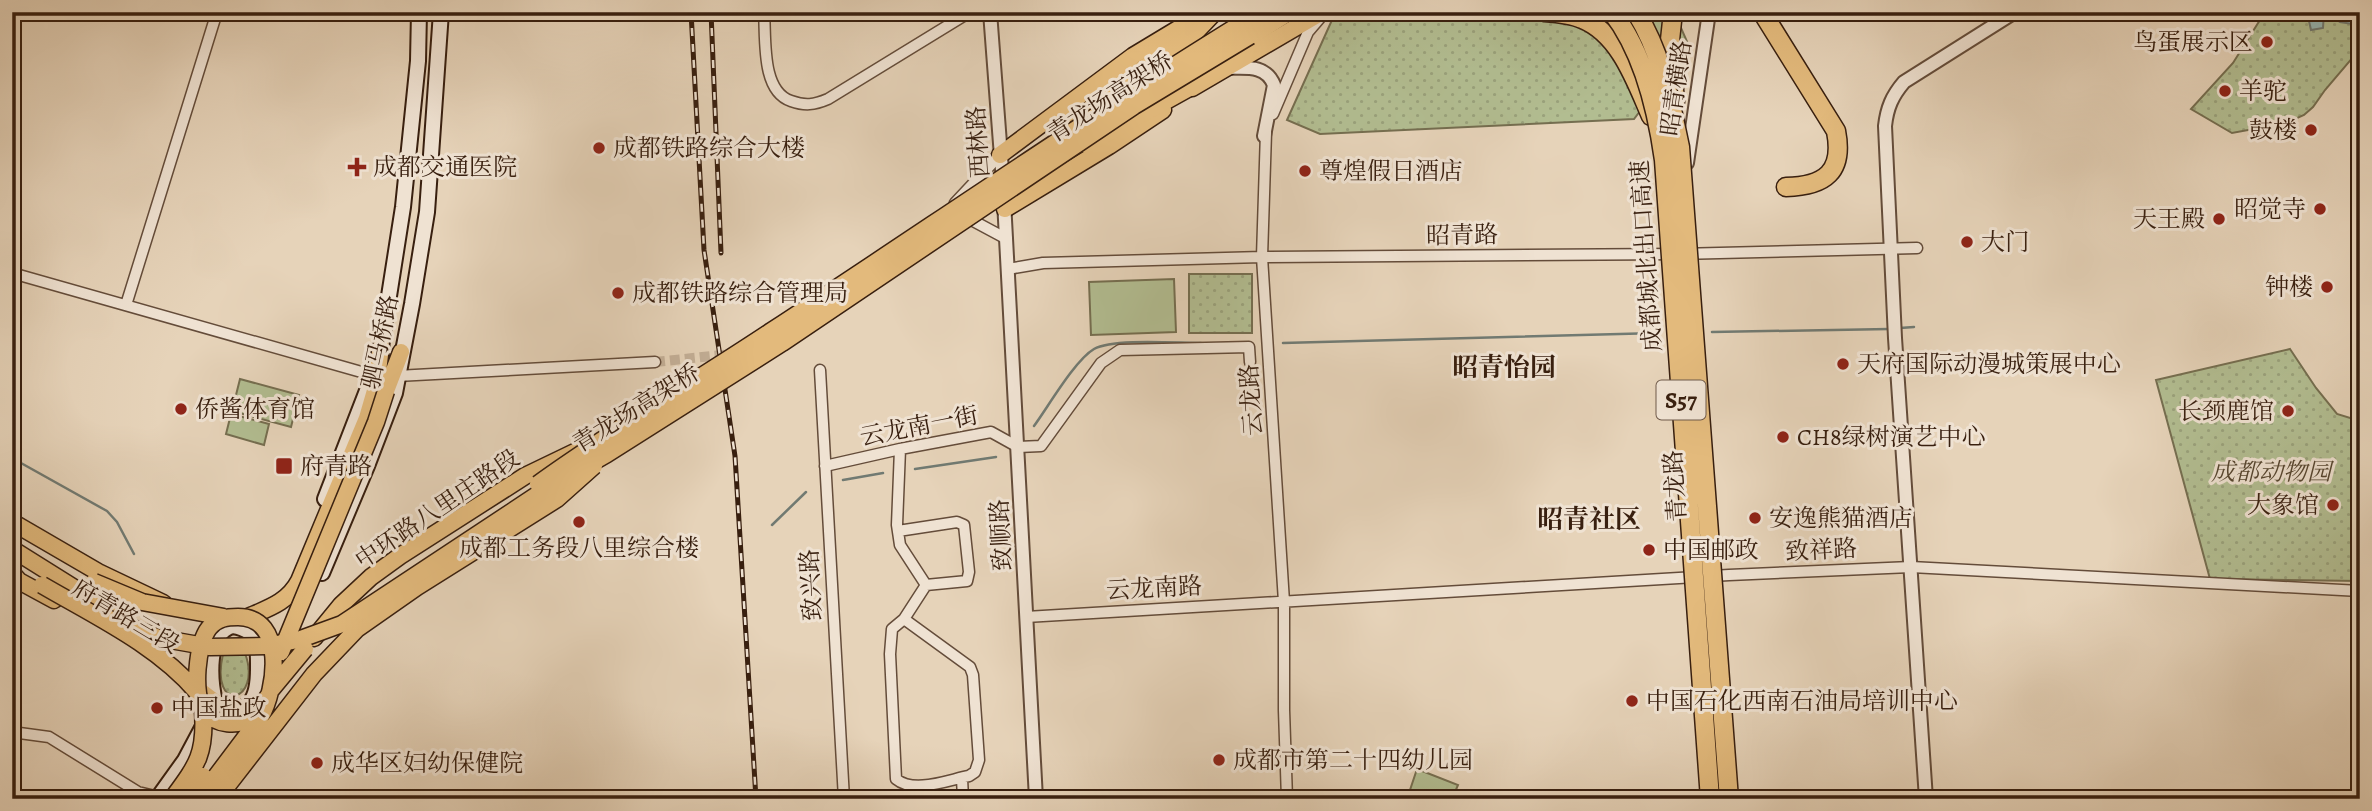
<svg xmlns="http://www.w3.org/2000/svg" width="2372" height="811" viewBox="0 0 2372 811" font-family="Alegreya,'Noto Serif SC',serif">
<defs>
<pattern id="grass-dots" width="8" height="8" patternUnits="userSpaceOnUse" patternTransform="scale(1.75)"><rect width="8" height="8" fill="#b2bd91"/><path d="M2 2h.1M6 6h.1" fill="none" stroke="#9aa27c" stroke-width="1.8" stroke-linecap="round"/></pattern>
<pattern id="water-ripples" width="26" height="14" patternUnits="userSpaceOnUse" patternTransform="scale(1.75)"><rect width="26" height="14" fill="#97b7b4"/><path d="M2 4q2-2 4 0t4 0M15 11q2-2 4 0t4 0" fill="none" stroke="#7c9491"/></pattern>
</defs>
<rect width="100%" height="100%" fill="#e6d3b9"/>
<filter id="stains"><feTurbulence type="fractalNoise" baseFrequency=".00286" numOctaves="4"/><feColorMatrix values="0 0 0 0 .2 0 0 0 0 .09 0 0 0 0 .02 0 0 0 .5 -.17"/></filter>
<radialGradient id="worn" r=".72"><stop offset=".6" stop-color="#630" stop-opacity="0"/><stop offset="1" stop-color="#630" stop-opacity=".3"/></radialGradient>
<path fill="url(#grass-dots)" stroke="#756e50" stroke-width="2" d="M1344 12H1674L1689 46 1634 119 1320 134 1287 120 1332 20Z
M2265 12H2360V49L2325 90 2313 107 2304 115 2286 123 2232 133 2191 109 2233 63Z
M1189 274H1252V333H1189Z
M2290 349 2316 388 2337 414 2360 421V581L2210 579 2156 380Z
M245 653C263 703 209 715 223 654Z"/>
<path fill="#b2bd91" stroke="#756e50" stroke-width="2" d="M1174 279 1176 332 1091 335 1089 282Z
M240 379 299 395 291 427 232 411Z
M231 414 269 424 264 445 226 434Z
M1417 769 1458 785 1452 799H1407Z"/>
<path fill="url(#water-ripples)" stroke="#717a72" stroke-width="2" d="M2307 12H2324L2323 28 2311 30Z
M2326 12H2357V14L2352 24 2340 22Z"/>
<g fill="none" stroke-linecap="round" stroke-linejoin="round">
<path stroke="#717a72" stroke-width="2.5" d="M1900 328 1914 327
M1712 332 1889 329
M1283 343 1658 333
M1034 426C1048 407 1075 360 1094 349 1113 338 1177 343 1201 343
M12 458 107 511 117 522 134 554
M915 469 996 457
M843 480 883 473
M772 525 806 492"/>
<path stroke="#c3af97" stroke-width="10" stroke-dasharray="10 5" stroke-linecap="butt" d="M655 362 731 354"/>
<defs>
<path id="minor" d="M764 12C766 39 761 91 791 101 805 106 814 105 828 99L970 12
M1273 114 1308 32 1320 18
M1266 132 1262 257 1284 602V710L1287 799
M955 203 1000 155
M964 216 1007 239
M1008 269 1043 263 1262 257 1679 254 1917 248
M12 273 372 375
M126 305 217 12
M820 370 844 799
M397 376 655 362
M900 449 897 525 900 545 926 585 904 619 892 629 890 654 896 779C914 794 948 780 969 776L975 772 979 760 973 675 970 667 904 619
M825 466 900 449 991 432 1018 447 1041 446 1101 363 1120 350 1249 347 1250 362
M898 531 957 522 964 525 969 572 967 581 926 585
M1026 617 1729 575 1911 567 2360 591
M12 732 49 737 138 792 159 797
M962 778 963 799"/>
<path id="tertiary" d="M990 12 1003 183
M1226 68C1245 68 1266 64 1274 85L1264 136
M1687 163 1709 12
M1004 201 1036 799
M1701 558 1720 799
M1926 799 1895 338 1885 126C1887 108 1892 96 1904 82L2015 12"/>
<path id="secondary" d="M325 499 368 388 381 347 403 207 418 61 419 12
M322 573 367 466 395 393 412 304 427 212 441 12
M233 626C239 627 244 628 249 632 259 642 258 656 258 669 258 700 248 720 215 702 210 680 206 632 233 626Z
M157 799 185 760 202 728"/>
<path id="primary" d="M1192 88 1322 12
M1000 155 1133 56 1206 12
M1005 209 1109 146 1163 110
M386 391 401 352
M12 522 98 572 163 603
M12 573 19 581 54 600
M248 617C269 608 288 602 299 581L367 418 376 387 381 347
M314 638 341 605 371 577 400 556 525 476 579 450
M190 683 215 702"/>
<path id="trunk" d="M1064 130 1124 81 1193 35 1215 12
M1087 145 1202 81
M12 549 111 611"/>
<path id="motorway" d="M1544 12C1557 13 1571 14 1582 19 1620 34 1636 82 1651 116
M1673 12 1670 40 1675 102
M1762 12 1836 131C1844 172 1825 186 1786 187
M1242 23 1260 12
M1250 36 1288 12"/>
</defs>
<use href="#minor" stroke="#644c3a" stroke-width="13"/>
<use href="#tertiary" stroke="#644c3a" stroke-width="16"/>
<use href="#secondary" stroke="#381f0f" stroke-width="18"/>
<use href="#primary" stroke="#381f0f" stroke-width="19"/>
<use href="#trunk" stroke="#381f0f" stroke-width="19"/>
<use href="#motorway" stroke="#381f0f" stroke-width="21"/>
<use href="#minor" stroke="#efe2d2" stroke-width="10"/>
<use href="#tertiary" stroke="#efe2d2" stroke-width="12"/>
<use href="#secondary" stroke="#efe2d2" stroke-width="14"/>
<use href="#primary" stroke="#e3ba7c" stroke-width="16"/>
<use href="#trunk" stroke="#e3ba7c" stroke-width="16"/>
<use href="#motorway" stroke="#e3ba7c" stroke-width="18"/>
<defs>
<path id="rail" d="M691 12 704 250 735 456 756 799
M711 12 721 253"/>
</defs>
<use href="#rail" stroke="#381f0f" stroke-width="5"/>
<use href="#rail" stroke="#efe2d2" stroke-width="2.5" stroke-dasharray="8" stroke-linecap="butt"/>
<defs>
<path id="primary-bridge" d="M94 582 142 602 224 617
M42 585C95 616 157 645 197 692
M281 652 376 422 386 391
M271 690 305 649
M172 799C197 765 206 754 203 710
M186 799 203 776
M199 799 260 718C277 689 286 617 238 617 227 617 217 618 209 628 197 643 192 695 204 711 215 725 239 728 253 716 260 711 264 702 269 695
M217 799 314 674 357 629 417 587 557 499 594 466"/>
<path id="trunk-bridge" d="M538 484C614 429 695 382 773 330 929 228 1083 121 1242 23
M107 618 159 638 210 647 266 646 298 640 342 624 546 489 607 454 782 343 1134 106 1250 36"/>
<path id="motorway-bridge" d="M1612 12C1644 53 1657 110 1664 160L1710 799
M1636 12C1662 54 1670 100 1680 147L1729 799"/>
</defs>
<use href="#primary-bridge" stroke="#381f0f" stroke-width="19" stroke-linecap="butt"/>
<use href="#trunk-bridge" stroke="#381f0f" stroke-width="19" stroke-linecap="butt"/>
<use href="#motorway-bridge" stroke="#381f0f" stroke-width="21" stroke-linecap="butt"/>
<use href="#primary-bridge" stroke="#e3ba7c" stroke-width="16"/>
<use href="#trunk-bridge" stroke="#e3ba7c" stroke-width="16"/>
<use href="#motorway-bridge" stroke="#e3ba7c" stroke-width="18"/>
</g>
<g fill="#8f2418" stroke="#efe2d2" stroke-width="2.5">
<circle cx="2267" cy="42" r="7"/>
<circle cx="2225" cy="91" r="7"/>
<circle cx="2311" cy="130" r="7"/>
<circle cx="599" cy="148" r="7"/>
<path d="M353.5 156.5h7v7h7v7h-7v7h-7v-7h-7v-7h7z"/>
<circle cx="1305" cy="171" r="7"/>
<circle cx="2320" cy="209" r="7"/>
<circle cx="2219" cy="219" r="7"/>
<circle cx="1967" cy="242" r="7"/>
<circle cx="2327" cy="287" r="7"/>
<circle cx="618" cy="293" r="7"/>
<circle cx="1843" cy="364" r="7"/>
<circle cx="181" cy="409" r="7"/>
<circle cx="2288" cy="411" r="7"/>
<circle cx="1783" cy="437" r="7"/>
<rect x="275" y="457" width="18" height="18" rx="3.5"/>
<circle cx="2333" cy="505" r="7"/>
<circle cx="1755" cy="518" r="7"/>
<circle cx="579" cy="522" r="7"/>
<circle cx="1649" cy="550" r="7"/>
<circle cx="1632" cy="701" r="7"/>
<circle cx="157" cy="708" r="7"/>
<circle cx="1219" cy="760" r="7"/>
<circle cx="317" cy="763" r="7"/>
</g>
<g text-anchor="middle" stroke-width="6" stroke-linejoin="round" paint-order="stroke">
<rect fill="#efe2d2" stroke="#6f5a4a" stroke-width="2" x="1656.5" y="380.5" width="49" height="39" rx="5"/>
<g font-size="23" font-weight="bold" fill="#381f0f">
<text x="1681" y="408">S57</text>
</g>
<g font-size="24" fill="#381f0f" stroke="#efe2d2" text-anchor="start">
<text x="2253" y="50" text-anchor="end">鸟蛋展示区</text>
<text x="2239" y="99">羊驼</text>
<text x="2297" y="138" text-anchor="end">鼓楼</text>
<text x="613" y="156">成都铁路综合大楼</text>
<text x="373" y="175">成都交通医院</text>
<text x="1319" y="179">尊煌假日酒店</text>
<text x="2306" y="217" text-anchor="end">昭觉寺</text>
<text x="2205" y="227" text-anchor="end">天王殿</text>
<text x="1981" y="250">大门</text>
<text x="2313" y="295" text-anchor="end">钟楼</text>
<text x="632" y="301">成都铁路综合管理局</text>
<text x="1857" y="372">天府国际动漫城策展中心</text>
<text x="195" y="417">侨酱体育馆</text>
<text x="2274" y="419" text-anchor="end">长颈鹿馆</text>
<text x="1797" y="445">CH8绿树演艺中心</text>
<text x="300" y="474">府青路</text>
<text x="2319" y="513" text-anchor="end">大象馆</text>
<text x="1769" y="526">安逸熊猫酒店</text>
<text x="579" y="556" text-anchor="middle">成都工务段八里综合楼</text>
<text x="1663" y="558">中国邮政</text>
<text x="1646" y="709">中国石化西南石油局培训中心</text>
<text x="171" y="716">中国盐政</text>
<text x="1233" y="768">成都市第二十四幼儿园</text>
<text x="331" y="771">成华区妇幼保健院</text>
</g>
<g font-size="24" fill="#381f0f" stroke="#efe2d2">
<text transform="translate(1676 88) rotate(-82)" y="8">昭青横路</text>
<text transform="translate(1110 97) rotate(-33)" y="8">青龙场高架桥</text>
<text transform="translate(978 142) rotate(-94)" y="8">西林路</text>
<text transform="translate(1462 235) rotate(-1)" y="8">昭青路</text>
<text transform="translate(1646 256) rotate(-94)" y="8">成都城北出口高速</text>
<text transform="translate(380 342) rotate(-78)" y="8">驷马桥路</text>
<text transform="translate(1251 400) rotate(-94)" y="8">云龙路</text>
<text transform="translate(636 408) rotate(-32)" y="8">青龙场高架桥</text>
<text transform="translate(919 426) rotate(-11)" y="8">云龙南一街</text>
<text transform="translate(1675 486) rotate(-94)" y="8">青龙路</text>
<text transform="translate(437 509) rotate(-34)" y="8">中环路八里庄路段</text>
<text transform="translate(1001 535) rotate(-93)" y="8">致顺路</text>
<text transform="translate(1821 550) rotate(-3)" y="8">致祥路</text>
<text transform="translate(811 585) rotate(-93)" y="8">致兴路</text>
<text transform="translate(1154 588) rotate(-3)" y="8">云龙南路</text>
<text transform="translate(126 616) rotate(31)" y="8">府青路三段</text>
</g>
<g font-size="24" font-style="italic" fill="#564630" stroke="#efe2d2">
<text x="2271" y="480">成都动物园</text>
</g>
<g font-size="26" font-weight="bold" fill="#381f0f" stroke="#efe2d2">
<text x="1504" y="376">昭青怡园</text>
<text x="1589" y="528">昭青社区</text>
</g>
</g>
<rect width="2372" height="811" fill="none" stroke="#e6d3b9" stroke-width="42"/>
<rect x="14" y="14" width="2344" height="783" fill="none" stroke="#381f0f" stroke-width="3.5"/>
<rect x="21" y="21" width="2330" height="769" fill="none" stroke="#381f0f" stroke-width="2"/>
<rect width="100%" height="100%" filter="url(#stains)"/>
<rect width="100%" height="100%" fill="url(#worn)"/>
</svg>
